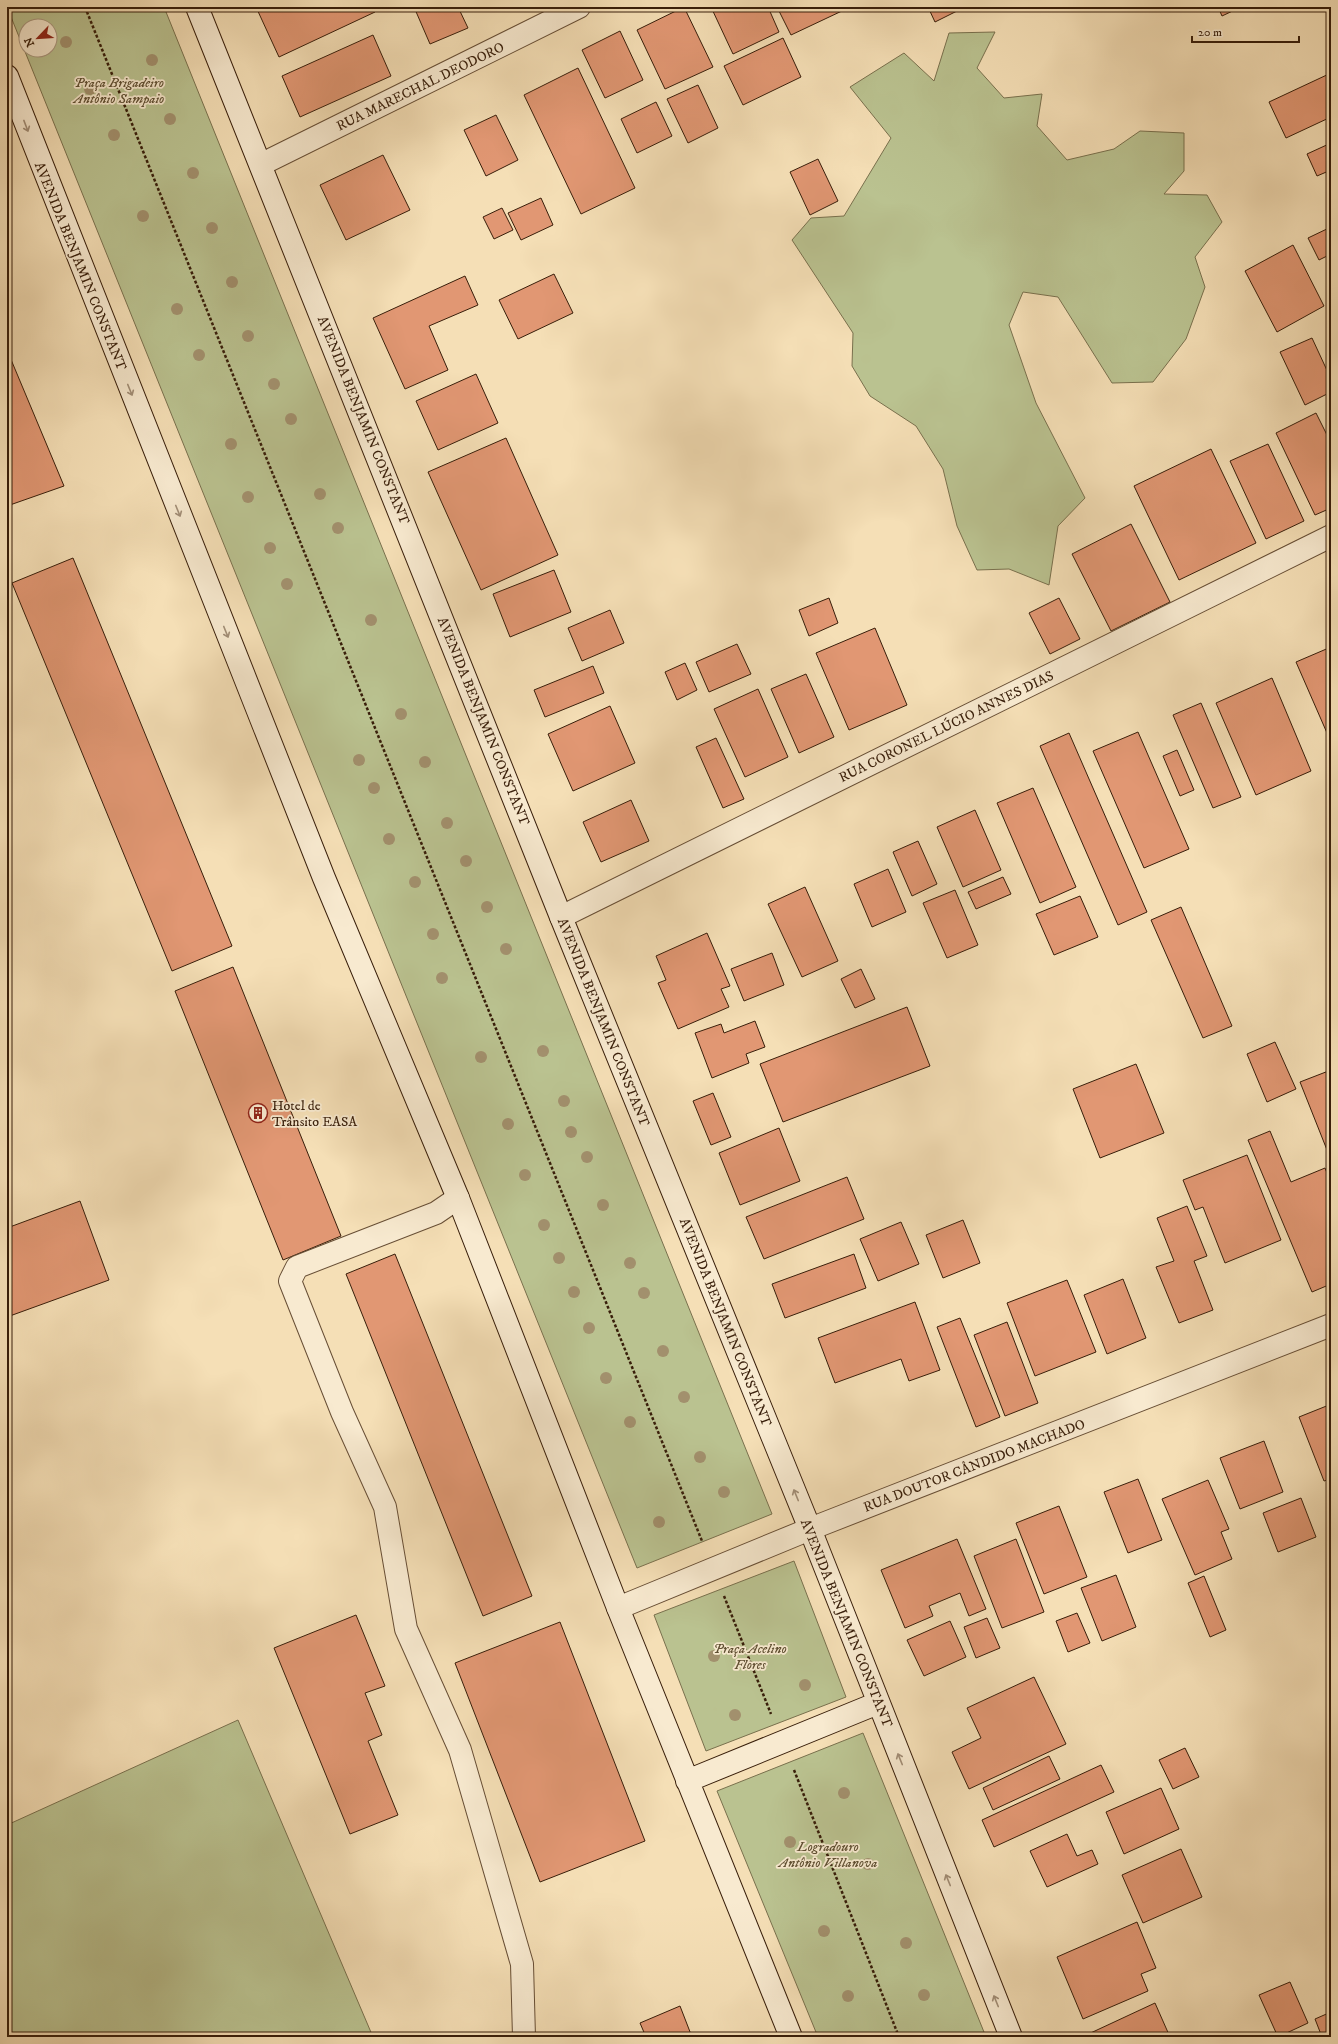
<svg xmlns="http://www.w3.org/2000/svg" width="1338" height="2044" viewBox="0 0 1338 2044" font-family="'IM FELL DW Pica',serif">
<rect width="100%" height="100%" fill="#f5dfb6"/>
<filter id="stains"><feTurbulence type="fractalNoise" baseFrequency=".005" numOctaves="4"/><feColorMatrix values="0 0 0 0 .2 0 0 0 0 .09 0 0 0 0 .02 0 0 0 .5 -.17"/></filter>
<radialGradient id="worn" r=".72"><stop offset=".6" stop-color="#630" stop-opacity="0"/><stop offset="1" stop-color="#630" stop-opacity=".3"/></radialGradient>
<path fill="#bac290" stroke="#79704d" fill-rule="evenodd" d="M7 7H164L772 1514 637 1568ZM26 26H50V50H26Z
M995 32 977 68 1004 98 1042 94 1037 126 1067 160 1114 149 1140 131 1184 133V171L1164 194 1207 195 1222 222 1195 257 1205 287 1186 339 1153 382 1112 383 1058 297 1023 292 1009 325 1036 403 1085 498 1058 526 1049 585 1009 569 977 570 957 526 943 469 916 426 870 396 852 366 853 333 792 240 811 218 844 216 891 138 850 87 904 53 934 81 949 33Z
M794 1561 846 1697 706 1751 654 1615Z
M238 1720 373 2037H7V1825Z
M863 1733 986 2037H818L717 1791Z"/>
<path fill="#e19773" stroke="#381e0a" d="M256 7H373L375 12 279 57Z
M414 7H458L468 28 430 44Z
M684 7 713 67 665 89 637 30Z
M711 7H768L779 32 733 54Z
M777 7H843L844 10 791 35Z
M928 7H961V9L935 22Z
M1218 7H1241L1222 16Z
M620 31 643 80 605 98 582 50Z
M373 35 391 76 300 117 282 76Z
M783 38 801 77 743 105 724 66Z
M578 68 635 188 581 214 524 95Z
M1331 73V117L1286 138 1269 102Z
M698 85 718 128 688 143 667 99Z
M656 102 672 136 637 153 621 119Z
M496 115 518 160 486 176 464 130Z
M1331 143V170L1317 176 1307 154Z
M383 155 410 210 346 240 320 185Z
M818 159 838 201 810 215 790 172Z
M541 198 553 225 521 240 508 213Z
M502 208 513 230 494 239 483 217Z
M1331 227V254L1319 260 1308 238Z
M1293 245 1324 306 1277 332 1245 271Z
M554 274 573 313 518 339 499 300Z
M465 276 478 305 429 326 448 370 405 389 373 318Z
M1312 338 1331 379V392L1305 405 1280 352Z
M7 350 64 486 7 506Z
M476 374 498 423 438 450 416 401Z
M1316 413 1331 443V508L1315 515 1276 433Z
M506 438 558 555 481 590 428 472Z
M1268 444 1304 521 1266 539 1230 461Z
M1211 449 1256 543 1179 580 1134 486Z
M1131 524 1170 602 1111 631 1072 554Z
M73 558 232 946 172 971 12 583Z
M554 570 571 612 510 637 493 594Z
M829 598 838 623 809 636 799 610Z
M1059 598 1080 639 1050 654 1029 613Z
M610 610 624 643 582 661 568 628Z
M875 628 907 705 849 730 816 653Z
M737 644 751 674 709 692 696 662Z
M1331 647V731L1327 733 1296 662Z
M685 663 697 690 677 700 665 672Z
M593 666 604 693 545 717 534 690Z
M806 674 834 737 799 753 771 689Z
M1272 678 1311 771 1256 795 1216 703Z
M758 689 788 757 745 777 714 709Z
M1201 703 1241 797 1213 808 1173 715Z
M610 706 635 763 573 791 548 734Z
M1138 732 1189 849 1144 868 1093 751Z
M1069 733 1147 912 1118 925 1040 746Z
M716 738 744 799 723 808 696 747Z
M1177 750 1194 790 1180 796 1163 756Z
M1033 788 1076 887 1040 903 997 803Z
M631 800 649 841 601 862 583 822Z
M975 810 1001 870 963 887 937 827Z
M918 841 937 884 912 896 893 852Z
M888 869 906 912 872 927 854 884Z
M1003 877 1011 894 976 909 968 892Z
M805 887 838 961 802 977 768 904Z
M955 890 978 945 947 958 923 903Z
M1080 896 1098 937 1054 955 1036 914Z
M1181 907 1232 1026 1203 1038 1151 920Z
M707 933 730 986 721 989 729 1007 678 1029 658 983 666 980 656 956Z
M772 953 784 985 744 1001 731 969Z
M233 967 341 1236 283 1260 175 991Z
M861 969 875 999 855 1008 841 979Z
M907 1007 930 1066 783 1122 760 1064Z
M755 1021 765 1047 746 1054 749 1063 712 1078 695 1033 721 1024 724 1033Z
M1275 1042 1296 1089 1267 1102 1247 1054Z
M1136 1064 1164 1133 1100 1158 1073 1089Z
M1331 1070V1155H1329L1300 1082Z
M713 1093 731 1137 711 1145 693 1101Z
M779 1128 800 1181 740 1205 719 1153Z
M1270 1131 1291 1182 1325 1168 1331 1183V1259L1328 1260 1331 1267V1284L1312 1292 1248 1140Z
M1247 1155 1281 1240 1225 1263 1203 1207 1195 1210 1183 1180Z
M847 1177 864 1219 764 1259 746 1217Z
M80 1201 109 1280 7 1317V1228Z
M1187 1206 1207 1256 1194 1261 1213 1310 1179 1323 1156 1267 1174 1261 1157 1218Z
M963 1220 980 1263 943 1278 926 1235Z
M901 1222 919 1264 878 1281 860 1239Z
M395 1254 532 1596 483 1616 346 1274Z
M854 1254 866 1288 785 1318 772 1284Z
M1123 1279 1146 1338 1107 1354 1084 1295Z
M1067 1280 1096 1352 1035 1376 1007 1303Z
M915 1302 940 1370 909 1381 901 1359 835 1383 818 1338Z
M960 1318 1000 1417 976 1427 937 1327Z
M1007 1322 1038 1403 1005 1416 974 1335Z
M1329 1405 1331 1410V1479L1324 1481 1299 1417Z
M1264 1441 1283 1492 1240 1509 1220 1458Z
M1138 1479 1162 1540 1128 1553 1104 1492Z
M1208 1480 1229 1529 1221 1532 1232 1559 1195 1575 1162 1499Z
M1301 1498 1316 1537 1278 1552 1263 1513Z
M1059 1506 1087 1577 1044 1594 1016 1523Z
M957 1539 986 1609 969 1616 960 1593 929 1606 933 1616 905 1628 881 1570Z
M1016 1539 1044 1612 1002 1628 974 1556Z
M1116 1575 1136 1627 1102 1641 1081 1588Z
M1204 1576 1226 1630 1210 1637 1188 1583Z
M1077 1613 1090 1643 1068 1652 1056 1621Z
M356 1615 385 1686 365 1693 382 1735 368 1741 398 1815 350 1834 274 1648Z
M987 1618 1000 1648 976 1658 964 1627Z
M950 1621 966 1657 924 1676 907 1640Z
M560 1622 645 1841 540 1882 455 1663Z
M1034 1677 1066 1744 969 1789 952 1752 981 1738 967 1708Z
M1185 1748 1199 1777 1173 1789 1159 1760Z
M1049 1756 1060 1779 993 1810 983 1788Z
M1101 1765 1114 1792 994 1847 982 1820Z
M1161 1788 1179 1829 1124 1854 1106 1812Z
M1067 1834 1077 1856 1092 1850 1098 1864 1047 1887 1030 1851Z
M1181 1849 1202 1897 1143 1923 1122 1875Z
M1137 1922 1156 1968 1141 1974 1148 1991 1083 2019 1057 1957Z
M1290 1982 1308 2023 1278 2037 1259 1995Z
M1155 2003 1170 2037H1082Z
M680 2006 692 2037H646L640 2023Z
M1331 2012V2033L1322 2037 1315 2019Z"/>
<g fill="none" stroke-linecap="round" stroke-linejoin="round">
<defs>
<path id="minor" d="M262 164 579 7
M561 917 1331 536
M458 1198 436 1213 297 1267 290 1281 342 1412 385 1507 406 1629 460 1750 522 1964 524 2037
M618 1608 810 1529 1331 1325"/>
<path id="secondary" d="M197 7 561 917 810 1529 1011 2037
M7 76 324 878 458 1198 618 1608 791 2037
M687 1781 878 1703"/>
</defs>
<use href="#minor" stroke="#674e35" stroke-width="24"/>
<use href="#secondary" stroke="#381e0a" stroke-width="24"/>
<path stroke="#381e0a" stroke-width="2.5" stroke-dasharray="3 2" stroke-linecap="butt" d="M85 7 702 1541
M724 1596 771 1714
M794 1770 899 2037"/>
<use href="#minor" stroke="#f8ead0" stroke-width="22"/>
<use href="#secondary" stroke="#f8ead0" stroke-width="22"/>
</g>
<g fill="#a2906d">
<circle cx="66" cy="42" r="6"/>
<circle cx="152" cy="60" r="6"/>
<circle cx="90" cy="89" r="6"/>
<circle cx="170" cy="119" r="6"/>
<circle cx="114" cy="135" r="6"/>
<circle cx="193" cy="173" r="6"/>
<circle cx="143" cy="216" r="6"/>
<circle cx="212" cy="228" r="6"/>
<circle cx="232" cy="282" r="6"/>
<circle cx="177" cy="309" r="6"/>
<circle cx="248" cy="336" r="6"/>
<circle cx="199" cy="355" r="6"/>
<circle cx="274" cy="384" r="6"/>
<circle cx="291" cy="419" r="6"/>
<circle cx="231" cy="444" r="6"/>
<circle cx="320" cy="494" r="6"/>
<circle cx="248" cy="497" r="6"/>
<circle cx="338" cy="528" r="6"/>
<circle cx="270" cy="548" r="6"/>
<circle cx="287" cy="584" r="6"/>
<circle cx="371" cy="620" r="6"/>
<circle cx="401" cy="714" r="6"/>
<circle cx="359" cy="760" r="6"/>
<circle cx="425" cy="762" r="6"/>
<circle cx="374" cy="788" r="6"/>
<circle cx="447" cy="823" r="6"/>
<circle cx="389" cy="839" r="6"/>
<circle cx="466" cy="861" r="6"/>
<circle cx="415" cy="882" r="6"/>
<circle cx="487" cy="907" r="6"/>
<circle cx="433" cy="934" r="6"/>
<circle cx="506" cy="949" r="6"/>
<circle cx="442" cy="978" r="6"/>
<circle cx="543" cy="1051" r="6"/>
<circle cx="481" cy="1057" r="6"/>
<circle cx="564" cy="1101" r="6"/>
<circle cx="508" cy="1124" r="6"/>
<circle cx="571" cy="1132" r="6"/>
<circle cx="587" cy="1157" r="6"/>
<circle cx="525" cy="1175" r="6"/>
<circle cx="603" cy="1205" r="6"/>
<circle cx="544" cy="1225" r="6"/>
<circle cx="559" cy="1258" r="6"/>
<circle cx="630" cy="1263" r="6"/>
<circle cx="574" cy="1292" r="6"/>
<circle cx="644" cy="1293" r="6"/>
<circle cx="589" cy="1328" r="6"/>
<circle cx="663" cy="1351" r="6"/>
<circle cx="606" cy="1378" r="6"/>
<circle cx="684" cy="1397" r="6"/>
<circle cx="630" cy="1422" r="6"/>
<circle cx="700" cy="1457" r="6"/>
<circle cx="724" cy="1492" r="6"/>
<circle cx="659" cy="1522" r="6"/>
<circle cx="714" cy="1656" r="6"/>
<circle cx="805" cy="1685" r="6"/>
<circle cx="735" cy="1715" r="6"/>
<circle cx="844" cy="1793" r="6"/>
<circle cx="790" cy="1842" r="6"/>
<circle cx="868" cy="1864" r="6"/>
<circle cx="824" cy="1931" r="6"/>
<circle cx="906" cy="1943" r="6"/>
<circle cx="924" cy="1995" r="6"/>
<circle cx="848" cy="1996" r="6"/>
</g>
<defs><path id="oneway-shaft" d="M-6 0H5M1.5-3L5.5 0L1.5 3" fill="none" stroke-width="1.6" stroke-linecap="round" stroke-linejoin="round"/></defs>
<g stroke="#a28e77">
<use href="#oneway-shaft" transform="translate(26 126) rotate(69)"/>
<use href="#oneway-shaft" transform="translate(130 390) rotate(68)"/>
<use href="#oneway-shaft" transform="translate(178 511) rotate(68)"/>
<use href="#oneway-shaft" transform="translate(226 632) rotate(68)"/>
<use href="#oneway-shaft" transform="translate(796 1495) rotate(-112)"/>
<use href="#oneway-shaft" transform="translate(900 1759) rotate(-112)"/>
<use href="#oneway-shaft" transform="translate(948 1880) rotate(-112)"/>
<use href="#oneway-shaft" transform="translate(996 2001) rotate(-112)"/>
</g>
<defs>
<symbol id="building-ring" viewBox="-11 -11 22 22"><circle r="9.5" fill="#f8ead0" stroke="#8f2418" stroke-width="1.5"/><path d="M-4-6H4V6H1V3H-1V6H-4ZM-2.5-4.3h1.7v1.8h-1.7ZM.8-4.3h1.7v1.8H.8ZM-2.5-1h1.7V.8h-1.7ZM.8-1h1.7V.8H.8Z" fill="#8f2418"/></symbol>
</defs>
<g fill-rule="evenodd">
<use href="#building-ring" x="247" y="1102" width="22" height="22"/>
</g>
<g text-anchor="middle" stroke-width="3.5" stroke-linejoin="round" paint-order="stroke">
<g font-size="14" font-style="italic" fill="#5f4f32" stroke="#f8ead0">
<text x="119" y="87">Praça Brigadeiro<tspan x="119" dy="16">Antônio Sampaio</tspan></text>
<text x="750" y="1653">Praça Acelino<tspan x="750" dy="16">Flores</tspan></text>
<text x="828" y="1851">Logradouro<tspan x="828" dy="16">Antônio Villanova</tspan></text>
</g>
<g font-size="14" fill="#381e0a" stroke="#f8ead0">
<text transform="translate(420 86) rotate(-26)" y="5">RUA MARECHAL DEODORO</text>
<text transform="translate(81 266) rotate(68)" y="5">AVENIDA BENJAMIN CONSTANT</text>
<text transform="translate(364 420) rotate(68)" y="5">AVENIDA BENJAMIN CONSTANT</text>
<text transform="translate(484 721) rotate(68)" y="5">AVENIDA BENJAMIN CONSTANT</text>
<text transform="translate(946 726) rotate(-26)" y="5">RUA CORONEL LÚCIO ANNES DIAS</text>
<text transform="translate(604 1022) rotate(68)" y="5">AVENIDA BENJAMIN CONSTANT</text>
<text transform="translate(726 1322) rotate(68)" y="5">AVENIDA BENJAMIN CONSTANT</text>
<text transform="translate(974 1465) rotate(-21)" y="5">RUA DOUTOR CÂNDIDO MACHADO</text>
<text transform="translate(847 1623) rotate(68)" y="5">AVENIDA BENJAMIN CONSTANT</text>
</g>
<g font-size="14" fill="#381e0a" stroke="#f8ead0" text-anchor="start">
<text x="272" y="1110">Hotel de<tspan x="272" dy="16">Trânsito EASA</tspan></text>
</g>
</g>
<rect width="1338" height="2044" fill="none" stroke="#f5dfb6" stroke-width="24"/>
<rect x="8" y="8" width="1322" height="2028" fill="none" stroke="#381e0a" stroke-width="2"/>
<rect x="12" y="12" width="1314" height="2020" fill="none" stroke="#381e0a"/>
<g transform="translate(38 38) rotate(245)"><circle r="19" fill="#f8ead0" stroke="#ab9881"/>
<path d="M0-3L7 15L0 10L-7 15Z" fill="#8f2418"/>
<text y="-6" font-size="11" font-weight="bold" text-anchor="middle" fill="#381e0a">N</text>
</g>
<path d="M1192 36v6h107v-6" fill="none" stroke="#381e0a" stroke-width="2"/>
<text x="1198" y="36" font-size="12" fill="#381e0a" stroke="#f8ead0" stroke-width="3" paint-order="stroke">20 m</text>
<rect width="100%" height="100%" filter="url(#stains)"/>
<rect width="100%" height="100%" fill="url(#worn)"/>
</svg>
